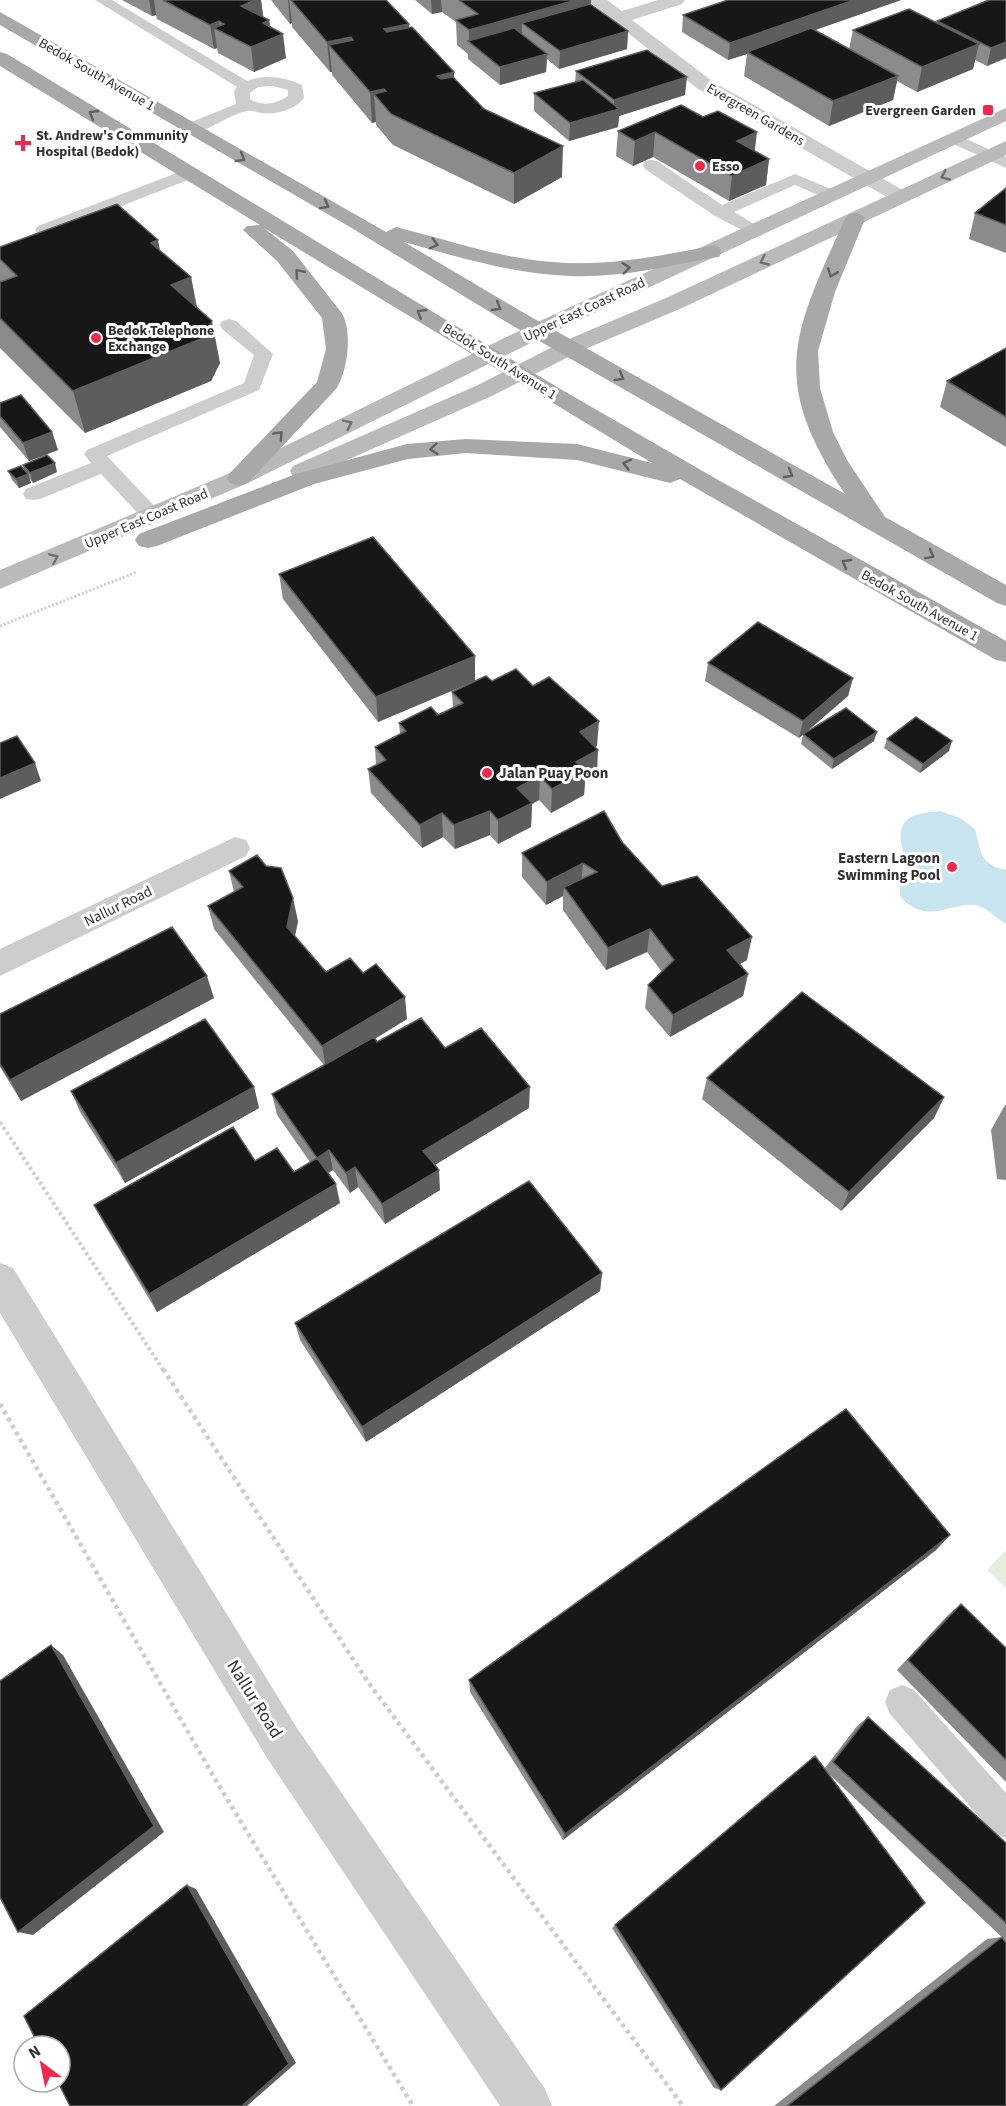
<svg xmlns="http://www.w3.org/2000/svg" width="1006" height="2106" viewBox="0 0 1006 2106" font-family="'Source Sans 3',sans-serif">
<rect width="100%" height="100%" fill="#fff"/>
<path fill="#e8eedd" d="M1006 1550V1588L987 1570Z"/>
<path fill="#c8e4ef" d="M940 811 960 818 975 829C981 852 979 864 1006 870V924C995 918 987 907 975 905 952 903 934 920 911 906 889 893 906 881 907 865 907 860 903 853 902 847 895 817 915 813 940 811Z"/>
<g fill="none" stroke-linecap="round" stroke-linejoin="round">
<path stroke="#cdcdcd" stroke-width="3" stroke-dasharray="2 2" stroke-linecap="butt" d="M0 626 137 572"/>
<path stroke="#cdcdcd" stroke-width="4" stroke-dasharray="3 3" stroke-linecap="butt" d="M0 1122 164 1371"/>
<path stroke="#cdcdcd" stroke-width="4.5" stroke-dasharray="4 4" stroke-linecap="butt" d="M163 1369 368 1682 683 2106
M0 1404 215 1779 413 2106"/>
<path fill="#cdcdcd" fill-rule="evenodd" d="M95 0H112L247 81C266 74 283 77 302 85L304 98C295 110 275 115 261 113 256 112 251 110 247 111 227 114 205 137 184 131L182 128 184 125 236 104 234 91 237 87ZM273 86 288 90V96C276 104 263 107 250 99V93L258 87Z
M955 134 1006 157V168L949 142 947 139 949 136Z
M651 160 657 161 722 205 795 174 838 192 840 196 832 201 795 185 734 212 761 228 764 232 761 236 755 237 715 216 645 169 643 165 645 161Z
M187 169 195 174 193 178 50 234H38L35 230 38 226Z
M229 319 236 321 273 354 259 390 107 456 159 511 162 516 159 521 152 523 145 521 101 474 40 499 33 500 26 499 23 494 26 489 91 463 84 454 87 450 244 383 254 355 222 329 220 325 222 321Z
M902 1685 914 1690 1006 1793V1838L993 1833 890 1714 885 1702 890 1690Z"/>
<path fill="#cdcdcd" fill-rule="evenodd" d="M587 0H607L622 11 658 0H685L682 4 632 20 712 81 908 193 911 197 908 201 901 203 894 201 698 89Z
M235 837 246 840 250 848 246 856 0 976V949Z
M0 1263 13 1268 297 1728 545 2089 552 2106H500L267 1758 0 1313Z"/>
<path fill="#bababa" fill-rule="evenodd" d="M1006 108V121L547 335 248 483 0 589V570L230 473 531 325Z
M1006 141V155L682 308 578 352 494 395 311 476 302 479 293 476 290 471 293 466 478 385 562 342 666 298Z"/>
<path fill="#a8a8a8" fill-rule="evenodd" d="M0 12 386 232 396 227C448 240 499 258 552 262 606 267 658 256 711 246L719 247 722 252 719 257 711 258C665 267 617 278 570 276 513 274 458 257 404 242L524 313 845 494C769 380 792 335 845 219L848 215 855 213 862 215 865 219 835 292 818 351 820 388 833 432 847 460 885 517 1006 585V606L997 603 508 323 350 227 0 25Z
M0 52 7 54 557 387 713 477 1006 641V662L996 660 680 479 670 483 577 460 466 453 408 459 314 484 157 546 148 548 139 546 135 540 139 534 296 474 407 444 466 439 577 444 652 463 264 228 293 251 341 312C353 329 348 372 336 389L248 483 239 486 230 483 227 478 230 473 317 382 326 349 322 318 277 261 243 230 247 226 260 225 0 66Z"/>
</g>
<path fill="#8b8b8b" d="M122 0H261L263 17 269 20 270 27 286 58 254 72 218 53 217 48 214 49 157 19 156 15 152 16Z
M271 0H386L409 28 454 72V78L484 109 562 177 514 204 393 145 376 125V122L372 123 332 75V72H330L292 27V23L290 24Z
M415 0H591V5L628 31 627 49 559 69 547 59 546 72 500 85 468 59V54L457 45 456 22 442 12 432 14Z
M901 0 815 30 849 49 853 30 936 23 937 21 1006 0V58L987 66 975 60 973 69 917 92 897 81 893 100 829 126 744 76 747 54 728 60 682 32 683 15Z
M576 71 685 95 619 116 618 127 569 141 534 111V93L575 82Z
M681 105 754 151 769 159 766 185 729 201 653 157 633 166 616 156 618 131Z
M1006 188V253L969 239 975 213Z
M0 247 160 251 191 277 197 307 220 363 211 381 85 433 0 348Z
M1006 348V447L940 407 947 381Z
M0 403 52 432 58 450 29 461 0 427Z
M23 465 57 472 33 483 30 479 31 483 19 488 12 480 8 471 24 469Z
M279 574 475 656V681L533 686 597 746 595 747 597 775 585 781 584 795 551 813 539 800 532 804 531 827 498 844 490 835 455 849 443 837 422 848 371 793 368 769 376 765 375 747 400 734 399 723 438 715 453 708 452 692 470 683 378 722 283 599Z
M708 663 853 678 848 696 804 734 874 741 832 769 801 744 803 735 799 738 705 681Z
M887 739 949 751 920 773 884 748Z
M622 842 662 886 747 960 740 964 748 974 743 996 670 1037 645 1008 648 985 662 972 647 952 606 970 563 910V896L546 905 522 877V853Z
M229 871 298 921 295 936 326 972 363 973 407 1019 375 1039 377 1042 445 1048 529 1108 434 1165 440 1190 385 1224 358 1187 350 1193 333 1170 328 1173 340 1203 157 1312 104 1224 94 1205 255 1161 294 1172 310 1162 277 1115 272 1094 324 1065 214 929 208 906 234 892Z
M214 998 21 1101 0 1067V1014Z
M707 1078 944 1097 934 1118 841 1211 702 1099Z
M254 1087 259 1108 125 1183 80 1112 71 1091Z
M1005 1105H1006V1180L997 1179 991 1130Z
M602 1273 600 1291 366 1442 300 1340 295 1323Z
M950 1535 936 1550 563 1840 470 1692 469 1680Z
M961 1604 1006 1648V1782L897 1670 948 1615Z
M868 1717 1006 1843V1941L829 1774 721 2090 714 2088 612 1928 815 1756 825 1768 857 1726Z
M1002 1937 1006 2106H774L987 1939Z"/>
<path fill="#5d5d5d" d="M149 0H154L156 15 152 16Z
M255 0H261L264 22 241 6Z
M288 0H289L292 23 290 24Z
M431 0H441L442 12 432 14Z
M576 0H591L590 20 522 23V40L469 42V30Z
M854 0H901L749 53 747 52V54L728 60 730 43Z
M269 20 272 38 283 34 286 58 254 72 251 47 263 23Z
M219 21 220 31 214 28 217 48 214 49 210 25Z
M409 24 410 54 384 29Z
M628 31 627 49 559 69 560 51Z
M351 37 353 67 329 45 332 72H330L327 42Z
M1006 42V58L987 66 991 48Z
M979 44 973 69 917 92 922 67Z
M547 54 546 72 500 85V67Z
M454 72 455 103 437 76Z
M898 76 893 100 829 126 833 101Z
M687 77 685 95 619 116 618 127 569 141 570 123 614 111V100Z
M384 89 385 107 374 94 376 122 372 123 370 92Z
M655 132 653 157 633 166 635 141Z
M757 132 754 157 737 141Z
M563 146 562 177 514 204V173Z
M769 159 766 185 729 201 732 176Z
M158 240 166 282 151 243Z
M191 277 199 319 171 285Z
M212 321 220 363 211 381 85 433 73 391Z
M52 432 58 450 29 461 23 443Z
M55 463 57 472 33 483 30 473Z
M28 474 31 483 19 488 16 479Z
M475 656V681L378 722 376 697Z
M853 678 848 696 799 738 803 721Z
M599 721 597 746 579 756 580 732Z
M877 732 874 741 832 769 834 759Z
M952 741 949 751 920 773 923 764Z
M598 750 597 775 585 781 584 795 551 813 552 789 576 762Z
M35 763 41 781 0 799V778Z
M540 776 539 800 532 804 531 827 498 844V820L517 788Z
M490 811V835L455 849 454 825Z
M442 813 443 837 422 848 420 825Z
M583 863 581 886 564 887 563 896 546 905 547 882Z
M293 898 298 921 292 950 287 927Z
M650 929 647 952 606 970 608 948Z
M752 937 747 960 723 973 727 950Z
M748 974 743 996 670 1037 673 1015Z
M207 976 214 998 21 1101 10 1080Z
M405 997 407 1019 326 1068 322 1046Z
M254 1087 259 1108 125 1183 116 1163Z
M530 1087 529 1108 425 1171 423 1151Z
M944 1097 934 1118 841 1211 849 1192Z
M329 1150 333 1170 321 1178 317 1158Z
M355 1167 358 1187 350 1193 346 1173Z
M439 1170 440 1190 385 1224 382 1204Z
M336 1184 340 1203 157 1312 149 1294Z
M602 1273 600 1291 366 1442 362 1427Z
M950 1535 936 1550 563 1840 565 1834Z
M51 1645 63 1655 164 1832 33 1935 18 1932Z
M187 1885 196 1889 296 2063 247 2106H242Z"/>
<path fill="#171717" stroke="#5d5d5d" stroke-width="1.5" d="M163 0H255L241 6 269 20 263 23 283 34 251 47 214 28 224 24 219 21 210 25Z
M291 0H386L409 24 384 29 387 32 412 27 454 72 437 76 441 79 453 77 484 109 563 146 514 173 391 114 374 94 386 91 384 89 370 92 329 45 353 40 351 37 327 42Z
M459 0H576L469 30 456 20 478 14Z
M728 0H854L730 43 683 15Z
M989 0H1006V42L991 48 937 21Z
M590 4 628 31 560 51 522 23Z
M909 9 979 44 922 67 853 30Z
M514 28 547 54 500 67 468 41Z
M811 28 898 76 833 101 747 52Z
M647 50 687 77 614 100 576 71Z
M583 80 619 109 570 123 534 93Z
M681 105 703 117 718 111 757 132 737 141 769 159 732 176 655 132 635 141 618 131Z
M1006 188V225L975 213Z
M117 204 158 240 151 243 191 277 171 285 212 321 203 338 73 391 0 318V282L17 276 0 259V247Z
M1006 348V417L947 381Z
M21 395 52 432 23 443 0 416V403Z
M47 455 55 463 30 473 23 465Z
M21 466 28 474 16 479 8 471Z
M373 537 475 656 376 697 279 574Z
M758 622 853 678 803 721 708 663Z
M516 669 533 686 549 677 599 721 580 732 598 750 576 762 585 771 552 789 540 776 517 788 532 803 498 820 490 811 454 825 442 813 420 825 368 769 386 760 375 747 406 731 399 723 431 707 438 715 463 703 452 692 486 676 492 681Z
M846 708 877 732 834 759 803 734Z
M916 717 952 741 923 764 887 739Z
M17 736 35 763 0 778V743Z
M604 811 622 842 662 886 697 876 752 937 727 950 748 974 673 1015 648 985 674 960 650 929 608 948 564 887 597 872 583 863 547 882 522 853Z
M257 855 266 866 281 868 293 898 287 927 326 972 350 958 363 973 376 964 405 997 322 1046 208 906 243 887 229 871Z
M172 927 207 976 10 1080 0 1064V1014Z
M802 992 944 1097 849 1192 707 1078Z
M421 1018 445 1048 481 1028 530 1087 423 1151 439 1170 382 1204 355 1167 346 1173 329 1150 317 1158 272 1094 374 1037 377 1042Z
M205 1019 254 1087 116 1163 71 1091Z
M233 1127 255 1161 277 1148 294 1172 317 1158 336 1184 149 1294 94 1205Z
M529 1181 602 1273 362 1427 295 1323Z
M846 1409 950 1535 565 1834 469 1680Z
M961 1604 1006 1648V1760L908 1660Z
M51 1645 154 1826 18 1932 0 1897V1681Z
M868 1717 1006 1843V1923L833 1762Z
M815 1756 925 1903 721 2090 615 1925Z
M187 1885 289 2064 242 2106H70L58 2082H60V2046H39L24 2016Z
M1002 1937 1006 1943V2106H787Z"/>
<defs><path id="oneway-chevron" d="M-2-3.5L2.5 0L-2 3.5" fill="none" stroke-width="1.6" stroke-linecap="round" stroke-linejoin="round" transform="scale(1.5)"/></defs>
<g stroke="#606060">
<use href="#oneway-chevron" transform="translate(93 114) rotate(-149)"/>
<use href="#oneway-chevron" transform="translate(241 158) rotate(30)"/>
<use href="#oneway-chevron" transform="translate(325 205) rotate(29)"/>
<use href="#oneway-chevron" transform="translate(434 244) rotate(15)"/>
<use href="#oneway-chevron" transform="translate(626 268) rotate(-6)"/>
<use href="#oneway-chevron" transform="translate(299 273) rotate(-130)"/>
<use href="#oneway-chevron" transform="translate(832 273) rotate(111)"/>
<use href="#oneway-chevron" transform="translate(497 307) rotate(31)"/>
<use href="#oneway-chevron" transform="translate(421 313) rotate(-149)"/>
<use href="#oneway-chevron" transform="translate(620 377) rotate(30)"/>
<use href="#oneway-chevron" transform="translate(279 435) rotate(-47)"/>
<use href="#oneway-chevron" transform="translate(434 449) rotate(174)"/>
<use href="#oneway-chevron" transform="translate(627 464) rotate(-166)"/>
<use href="#oneway-chevron" transform="translate(789 474) rotate(30)"/>
<use href="#oneway-chevron" transform="translate(930 555) rotate(29)"/>
<use href="#oneway-chevron" transform="translate(846 563) rotate(-150)"/>
</g>
<g stroke="#6e6e6e">
<use href="#oneway-chevron" transform="translate(945 176) rotate(155)"/>
<use href="#oneway-chevron" transform="translate(764 261) rotate(155)"/>
<use href="#oneway-chevron" transform="translate(348 424) rotate(-26)"/>
<use href="#oneway-chevron" transform="translate(54 558) rotate(-23)"/>
</g>
<g fill="#f2284a" stroke="#fff" stroke-width="2">
<rect x="982" y="104" width="12" height="12" rx="3"/>
<path d="M20 134h6v6h6v6h-6v6h-6v-6h-6v-6h6z"/>
<circle cx="700" cy="166" r="6"/>
<circle cx="96" cy="338" r="6"/>
<circle cx="487" cy="773" r="6"/>
<circle cx="952" cy="867" r="6"/>
</g>
<g text-anchor="middle" stroke-width="6" stroke-linejoin="round" paint-order="stroke">
<g font-size="14" fill="#303030" stroke="#fff">
<text transform="translate(97 74) rotate(30)" y="5">Bedok South Avenue 1</text>
<text transform="translate(756 114) rotate(30)" y="5">Evergreen Gardens</text>
<text transform="translate(584 309) rotate(-25)" y="5">Upper East Coast Road</text>
<text transform="translate(500 361) rotate(32)" y="5">Bedok South Avenue 1</text>
<text transform="translate(146 518) rotate(-23)" y="5">Upper East Coast Road</text>
<text transform="translate(920 605) rotate(29)" y="5">Bedok South Avenue 1</text>
</g>
<g font-size="14" font-weight="bold" fill="#303030" stroke="#fff" text-anchor="start">
<text x="976" y="115" text-anchor="end">Evergreen Garden</text>
<text x="36" y="140">St. Andrew's Community<tspan x="36" dy="16">Hospital (Bedok)</tspan></text>
<text x="712" y="171">Esso</text>
<text x="108" y="335">Bedok Telephone<tspan x="108" dy="16">Exchange</tspan></text>
</g>
<g font-size="15" font-weight="bold" fill="#303030" stroke="#fff" text-anchor="start">
<text x="499" y="778">Jalan Puay Poon</text>
<text x="940" y="863" text-anchor="end">Eastern Lagoon<tspan x="940" dy="17">Swimming Pool</tspan></text>
</g>
<g font-size="15" fill="#303030" stroke="#fff">
<text transform="translate(118 906) rotate(-26)" y="5">Nallur Road</text>
</g>
<g font-size="18" fill="#303030" stroke="#fff">
<text transform="translate(255 1699) rotate(58)" y="6">Nallur Road</text>
</g>
</g>
<g transform="translate(42 2064) rotate(328)"><circle r="28" fill="#ffffff" stroke="#acacac" stroke-width="1.5"/>
<path d="M0-4.5L10 22L0 15L-10 22Z" fill="#f2284a"/>
<text y="-9" font-size="16" font-weight="bold" text-anchor="middle" fill="#303030">N</text>
</g>
</svg>
